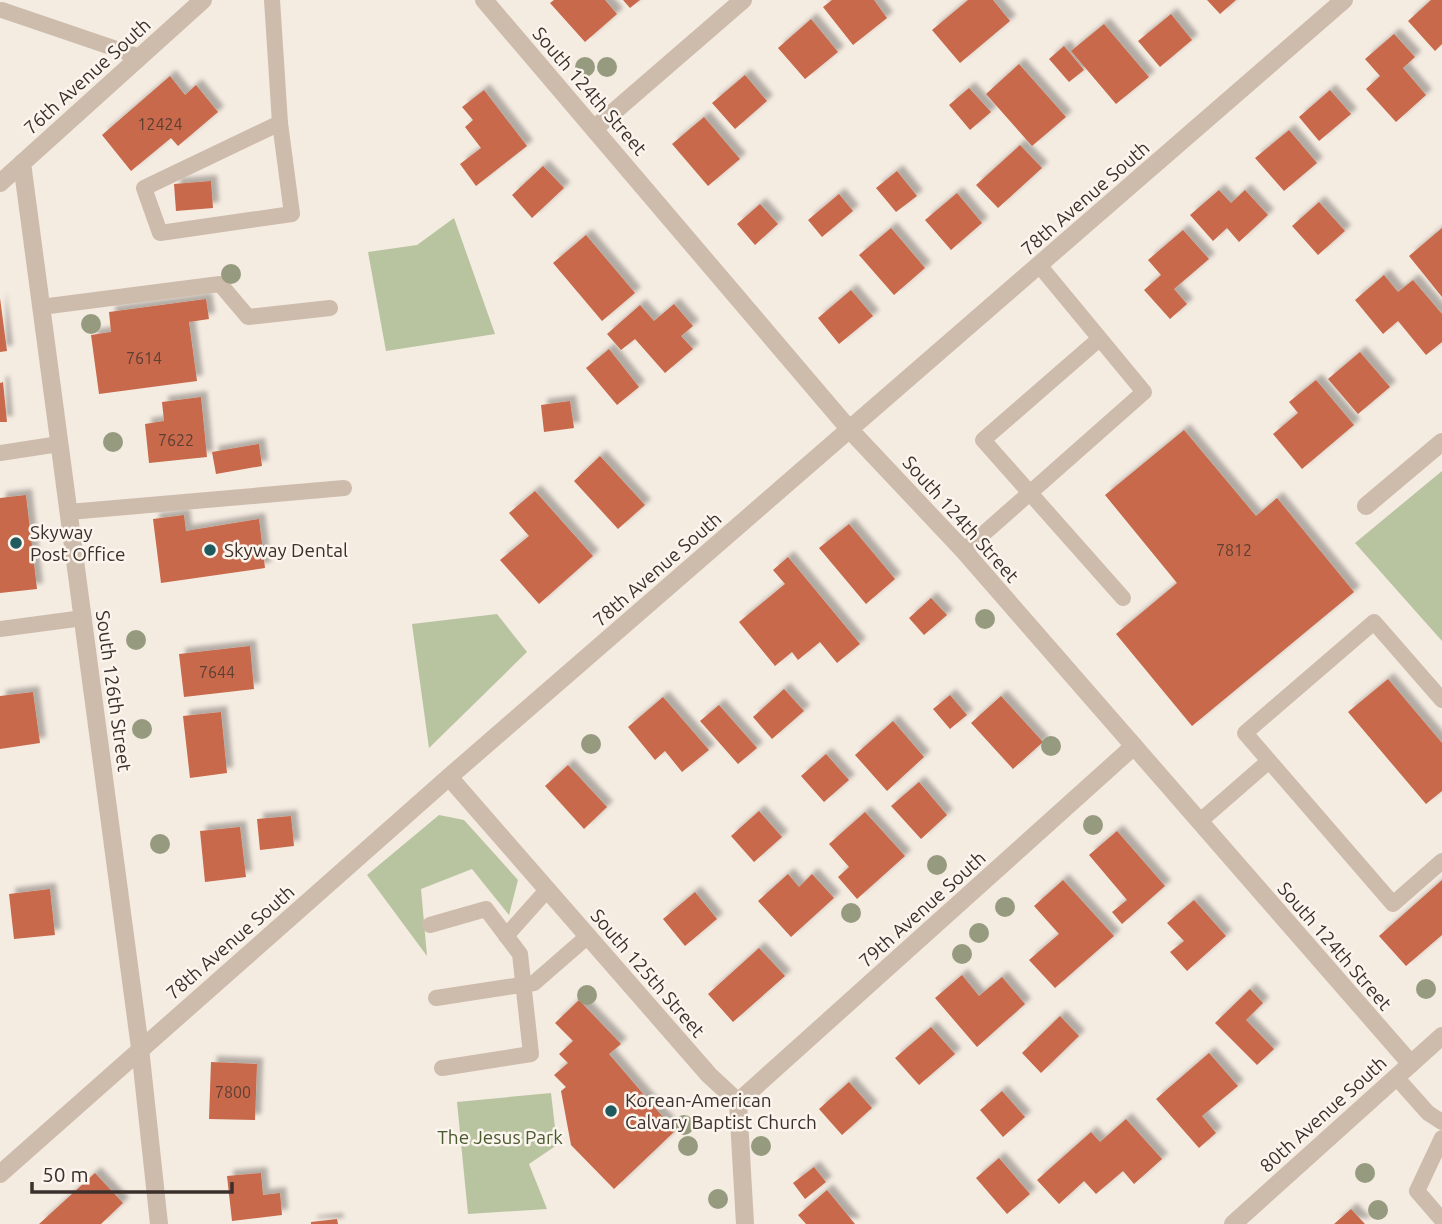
<svg xmlns="http://www.w3.org/2000/svg" width="1442" height="1224" viewBox="0 0 1442 1224" font-family="Ubuntu,sans-serif">
<defs>
<filter id="shadow"><feDropShadow dx="6" dy="-6" stdDeviation="2" flood-color="#0004"/></filter>
</defs>
<rect width="100%" height="100%" fill="#f4ebe1"/>
<path fill="#b8c4a0" d="M454 218 495 334 386 351 368 252 417 245Z
M1442 471V641L1355 543Z
M497 614 527 652 429 748 412 624Z
M439 815 464 820 518 880 509 915 472 869 421 889 427 956 367 875Z
M551 1093 557 1145 529 1164 547 1209 468 1214 457 1102Z"/>
<path fill="#c8694b" filter="url(#shadow)" d="M554 0H605L617 14 585 42 550 3Z
M623 0H640L630 8Z
M832 0H874L887 18 853 45 823 7Z
M968 0H993L1010 21 960 63 932 30Z
M1207 0H1236L1220 14Z
M1431 0H1442V44L1435 51 1408 21Z
M1171 14 1192 40 1160 67 1138 41Z
M811 19 838 52 805 79 778 48Z
M1104 24 1149 77 1116 104 1071 51Z
M1394 34 1415 57 1403 68 1426 95 1396 122 1366 89 1380 76 1365 59Z
M1064 46 1084 70 1069 82 1049 59Z
M1019 64 1066 117 1032 146 986 94Z
M745 75 767 101 735 129 712 103Z
M170 76 185 95 196 85 218 112 178 146 171 138 131 171 102 135Z
M969 88 991 112 970 130 949 105Z
M484 90 527 146 476 186 460 164 481 148 465 127 473 120 462 107Z
M1330 90 1351 114 1319 141 1299 117Z
M704 117 740 159 708 186 672 144Z
M1289 130 1317 163 1284 191 1255 158Z
M1020 145 1042 168 998 208 976 185Z
M543 166 564 188 532 218 512 195Z
M897 171 917 196 896 212 876 188Z
M211 181 213 208 176 211 174 184Z
M1219 190 1231 203 1245 190 1268 215 1239 242 1227 228 1213 241 1190 215Z
M957 193 982 223 951 250 925 220Z
M839 194 853 211 822 237 808 220Z
M1319 202 1345 231 1318 255 1292 226Z
M760 204 778 224 755 245 737 224Z
M891 228 925 268 894 295 859 255Z
M1442 228V297L1409 256Z
M1183 230 1209 259 1174 289 1187 304 1170 319 1144 290 1161 275 1148 260Z
M586 235 635 293 602 321 553 263Z
M1384 275 1398 292 1413 280 1442 314V342L1426 355 1398 321 1383 334 1355 300Z
M851 290 873 316 839 344 818 318Z
M0 298 7 351 0 352Z
M206 299 209 319 189 322 197 381 99 394 91 335 111 332 109 312Z
M674 304 693 326 681 336 693 349 665 373 635 339 621 350 607 334 640 305 654 321Z
M609 349 639 387 617 405 586 368Z
M1360 352 1390 387 1358 414 1328 379Z
M1316 380 1354 425 1302 469 1273 434 1298 413 1289 402Z
M3 382 7 422H0V383Z
M201 397 207 457 149 463 145 424 164 421 162 402Z
M570 401 574 428 544 432 541 405Z
M1184 430 1256 516 1277 498 1354 592 1192 726 1116 634 1177 583 1105 495Z
M259 444 262 466 216 474 212 452Z
M600 456 645 505 618 529 574 481Z
M535 491 593 556 539 604 500 560 529 536 509 513Z
M26 495 37 589 0 593V498Z
M184 515 186 531 259 519 265 568 161 583 153 519Z
M849 524 895 579 866 604 819 548Z
M788 557 860 644 837 663 820 642 798 660 792 652 775 666 739 622 785 584 773 570Z
M931 598 947 615 924 635 909 618Z
M250 646 254 689 184 697 179 654Z
M1388 679 1442 743V791L1426 804 1348 712Z
M784 689 804 711 772 739 753 717Z
M33 692 40 743 0 749V696Z
M950 695 967 715 950 729 933 709Z
M1001 696 1043 742 1013 769 971 723Z
M663 697 709 750 682 772 665 751 655 760 628 727Z
M719 705 757 748 738 764 700 721Z
M221 712 227 773 190 778 183 716Z
M893 721 924 757 887 791 855 755Z
M826 754 849 780 824 802 801 776Z
M568 765 607 807 584 829 545 786Z
M919 782 947 815 921 839 891 806Z
M759 811 782 837 754 862 731 836Z
M865 812 905 856 857 899 838 877 849 867 829 844Z
M291 816 294 846 260 850 257 819Z
M240 827 246 877 205 882 200 831Z
M1117 831 1165 886 1122 924 1112 912 1127 900 1089 855Z
M788 874 799 887 812 874 834 898 791 937 758 901Z
M1063 880 1114 936 1055 988 1029 960 1059 934 1034 906Z
M1442 880V935L1406 966 1379 936Z
M50 889 55 935 14 939 9 894Z
M695 892 717 919 685 946 663 919Z
M1194 900 1226 936 1187 971 1170 952 1184 941 1167 923Z
M759 948 785 976 733 1022 708 994Z
M962 975 979 996 1002 977 1025 1004 977 1047 935 998Z
M1250 989 1263 1003 1246 1020 1274 1049 1257 1065 1215 1023Z
M579 1000 621 1044 609 1054 675 1131 614 1189 571 1145 561 1091 566 1087 554 1075 568 1063 559 1054 573 1041 555 1023Z
M1060 1016 1079 1036 1041 1073 1022 1053Z
M931 1027 955 1054 919 1085 895 1058Z
M1209 1053 1238 1086 1202 1116 1216 1133 1199 1148 1156 1099Z
M211 1062 257 1064 255 1120 209 1119Z
M849 1082 872 1108 842 1135 819 1109Z
M1002 1091 1025 1117 1003 1137 980 1110Z
M1126 1119 1162 1159 1134 1184 1123 1171 1096 1194 1084 1181 1059 1204 1037 1180 1091 1132 1100 1142Z
M999 1158 1030 1194 1007 1214 976 1178Z
M814 1167 826 1182 805 1199 793 1183Z
M95 1173 123 1203 101 1224H39Z
M261 1173 263 1195 280 1193 282 1215 232 1221 227 1176Z
M827 1190 855 1224H806L798 1215Z
M1351 1209 1365 1224H1334Z
M337 1219 338 1224H311V1222Z"/>
<g fill="none" stroke-linecap="round" stroke-linejoin="round">
<path stroke="#cdbbac" stroke-width="16" d="M272 0 280 123 292 214 160 233 144 188 280 123
M2 10 140 57
M41 307 220 284 248 317 330 308
M1098 340 983 440 1123 598
M0 453 59 444
M69 512 344 488
M964 551 1144 392 1039 265
M0 629 83 618
M1442 700 1374 622 1245 733 1393 904 1442 861
M1199 822 1269 761
M430 925 486 909 520 954 531 1054 442 1068
M506 936 547 890
M436 998 534 983 588 936
M1396 1077 1428 1113 1442 1122
M1442 1138 1417 1191 1442 1220"/>
<path stroke="#cdbbac" stroke-width="18" d="M595 128 743 0
M22 163 140 1048 159 1224
M0 183 203 0
M1366 506 1442 442
M449 777 709 1075 738 1102 745 1224
M738 1102 1134 746
M1233 1224 1442 1036"/>
<path stroke="#cdbbac" stroke-width="18" d="M484 0 850 430 964 551 1411 1064
M0 1174 449 777 1344 0"/>
</g>
<g fill="#969b7f">
<circle cx="585" cy="67" r="10"/>
<circle cx="607" cy="67" r="10"/>
<circle cx="231" cy="274" r="10"/>
<circle cx="91" cy="324" r="10"/>
<circle cx="113" cy="442" r="10"/>
<circle cx="985" cy="619" r="10"/>
<circle cx="136" cy="640" r="10"/>
<circle cx="142" cy="729" r="10"/>
<circle cx="591" cy="744" r="10"/>
<circle cx="1051" cy="746" r="10"/>
<circle cx="1093" cy="825" r="10"/>
<circle cx="160" cy="844" r="10"/>
<circle cx="937" cy="865" r="10"/>
<circle cx="1005" cy="907" r="10"/>
<circle cx="851" cy="913" r="10"/>
<circle cx="979" cy="933" r="10"/>
<circle cx="962" cy="954" r="10"/>
<circle cx="1426" cy="989" r="10"/>
<circle cx="587" cy="995" r="10"/>
<circle cx="684" cy="1125" r="10"/>
<circle cx="688" cy="1146" r="10"/>
<circle cx="761" cy="1146" r="10"/>
<circle cx="1365" cy="1173" r="10"/>
<circle cx="718" cy="1199" r="10"/>
<circle cx="1378" cy="1210" r="10"/>
</g>
<g fill="#1f5a5e" stroke="#fbf5ee" stroke-width="2.5">
<circle cx="16" cy="543" r="7"/>
<circle cx="210" cy="550" r="7"/>
<circle cx="611" cy="1111" r="7"/>
</g>
<g text-anchor="middle" stroke-width="5" stroke-linejoin="round" paint-order="stroke">
<g font-size="16" fill="#5e3e33">
<text x="160" y="130">12424</text>
<text x="144" y="364">7614</text>
<text x="176" y="446">7622</text>
<text x="1234" y="556">7812</text>
<text x="217" y="678">7644</text>
<text x="233" y="1098">7800</text>
</g>
<g font-size="19" fill="#3b302b" stroke="#fbf5ee">
<text transform="translate(87 76) rotate(-42)" y="7">76th Avenue South</text>
<text transform="translate(590 91) rotate(49)" y="7">South 124th Street</text>
<text transform="translate(1085 198) rotate(-41)" y="7">78th Avenue South</text>
<text transform="translate(961 519) rotate(48)" y="7">South 124th Street</text>
<text transform="translate(657 569) rotate(-41)" y="7">78th Avenue South</text>
<text transform="translate(114 691) rotate(82)" y="7">South 126th Street</text>
<text transform="translate(922 909) rotate(-42)" y="7">79th Avenue South</text>
<text transform="translate(230 942) rotate(-41)" y="7">78th Avenue South</text>
<text transform="translate(1335 946) rotate(49)" y="7">South 124th Street</text>
<text transform="translate(648 973) rotate(49)" y="7">South 125th Street</text>
<text transform="translate(1323 1114) rotate(-42)" y="7">80th Avenue South</text>
</g>
<g font-size="19" fill="#3b302b" stroke="#fbf5ee" text-anchor="start">
<text x="30" y="539">Skyway<tspan x="30" dy="22">Post Office</tspan></text>
<text x="224" y="557">Skyway Dental</text>
<text x="625" y="1107">Korean-American<tspan x="625" dy="22">Calvary Baptist Church</tspan></text>
</g>
<g font-size="19" fill="#4a5a2e" stroke="#fbf5ee">
<text x="500" y="1144">The Jesus Park</text>
</g>
</g>
<path d="M32 1182v10h200v-10" fill="none" stroke="#3b302b" stroke-width="3.5"/>
<text x="42" y="1182" font-size="21" fill="#3b302b" stroke="#fbf5ee" stroke-width="5" paint-order="stroke">50 m</text>
</svg>
